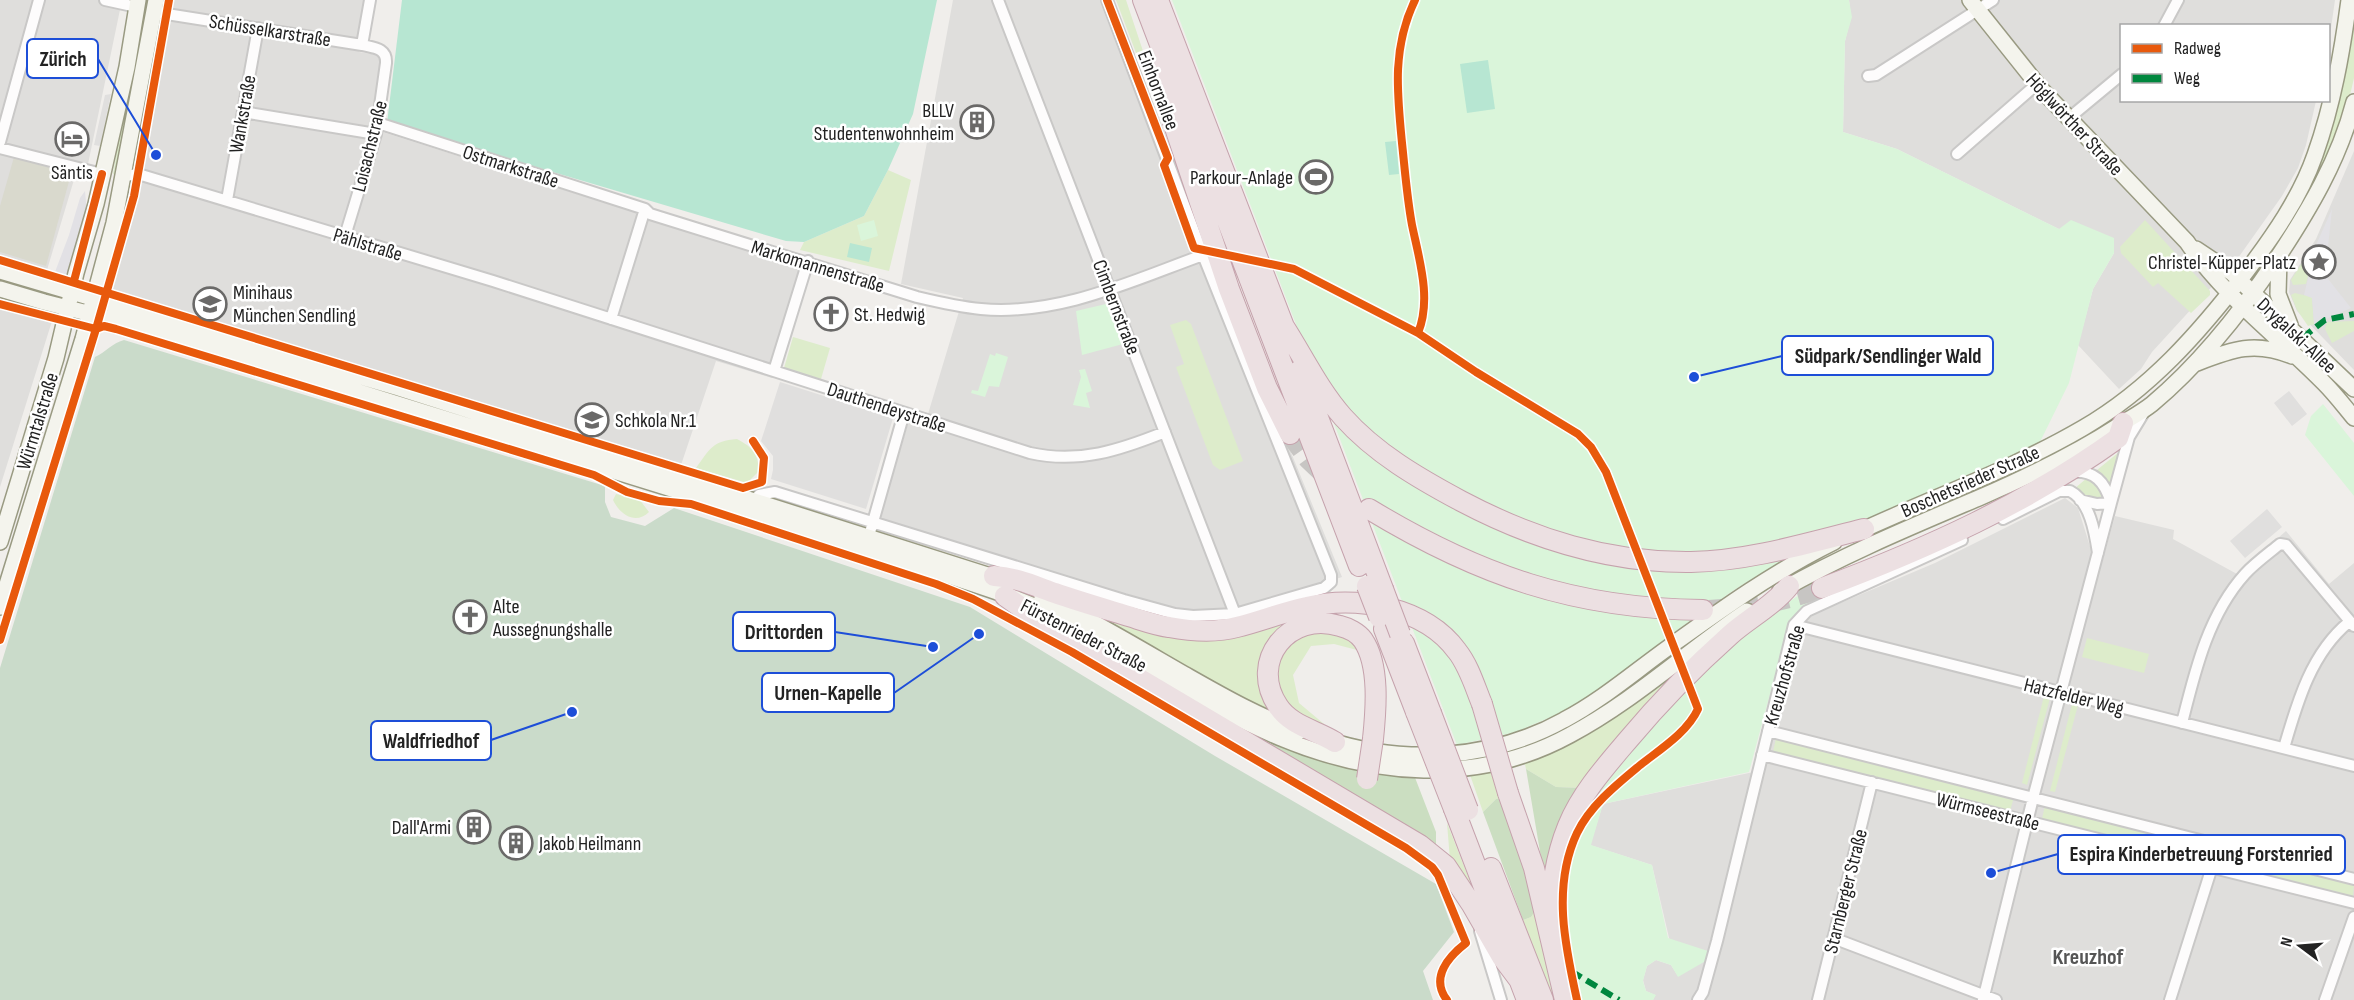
<svg xmlns="http://www.w3.org/2000/svg" width="2354" height="1000" viewBox="0 0 2354 1000" font-family="'Sofia Sans Condensed',sans-serif">
<rect width="100%" height="100%" fill="#f0eeeb"/>
<path fill="#dfdedc" d="M0 0H122L88 164 79 163 47 270 0 256Z
M166 0H368L359 52 384 56 373 129 804 266 772 378 716 361 681 465 106 293 143 168Z
M953 0H1110L1206 245 1342 577 1240 610 1181 612 879 522 908 424 928 414 963 298 901 284Z
M1849 0H2335L2329 42 2328 26H2122V100L2316 101 2306 145 2298 168 2282 196 2238 258 2152 352 2141 369 2119 389 2078 345 2093 289 2114 253 2059 229 1897 149 1843 132 1845 41 1851 17Z
M2354 151V370L2297 311 2289 292 2290 280 2316 239Z
M0 305 52 321 0 487Z
M2065 498 2078 508 2093 556 2103 559 2115 516 2174 530 2173 539 2237 574 2286 531 2329 584 2354 563V1000H1653L1655 995 1646 991 1643 980 1647 966 1656 960 1671 965 1678 976 1652 865 1590 845 1603 804 1763 770 1800 620 1935 563Z"/>
<path fill="#d9d9cd" d="M14 157 71 174 46 266 0 252V206Z"/>
<path fill="#ddeccb" d="M1116 0H1126L1200 222Z
M2354 0V78L2343 125 2308 202 2263 270 2260 267 2279 242 2302 198Z
M143 2 152 3 118 177 113 174Z
M888 170 911 180 889 271 800 250 804 242 864 216Z
M2145 220 2210 291V295L2191 313 2158 283 2153 287 2121 253 2120 247Z
M2312 247 2315 248 2306 284 2293 285 2291 280Z
M2295 293 2312 297 2314 324 2308 326 2297 310 2291 295Z
M1186 320 1191 324 1243 461 1220 470 1213 465 1176 367 1184 364 1170 325Z
M2354 321V331L2332 343 2325 329 2327 322Z
M793 337 830 348 821 379 784 368Z
M737 439C752 447 758 453 759 471L747 483 696 468C710 449 712 441 737 439Z
M2124 448 2115 483 2110 484 2097 470Z
M2087 478 2097 485 2103 496C2092 501 2084 494 2074 489Z
M616 494 639 499 649 512C636 525 620 515 613 500Z
M1088 613 1162 631 1288 619 1290 623 1273 640 1279 718 1187 670C1171 654 1155 648 1134 638 1119 631 1103 621 1088 613Z
M1337 631 1359 647 1357 650 1334 644 1311 646 1293 675 1299 703 1324 724 1322 729C1311 721 1292 713 1285 702 1270 681 1275 645 1300 634 1310 630 1326 632 1337 631Z
M2087 638 2149 654 2144 673 2082 657Z
M1677 666 1681 676 1583 788 1556 787 1526 769 1524 760Z
M2044 696 2050 698 2027 785 2022 783Z
M2072 704 2078 705 2055 792 2050 791Z
M1776 738 2014 797 2010 811 1773 752Z
M1506 765 1514 796 1496 799 1483 812 1469 772Z
M2045 805 2354 884 2353 896 2042 819Z
M1447 823 1475 894 1450 860Z
M1538 907 1558 1000H1553L1523 920 1531 917Z"/>
<path fill="#cbdec1" d="M1194 701C1229 720 1271 745 1310 757 1344 768 1378 771 1414 775L1436 832V848Z
M1526 769 1556 787 1583 788 1545 881Z
M1514 796 1538 907 1531 917 1523 920 1483 812 1496 799Z"/>
<path fill="#cadbca" d="M124 340 605 486V502L611 517 645 526 674 508 970 607 1215 756 1436 884 1454 932 1423 971 1433 1000H0V668L95 357C106 352 112 343 124 340Z"/>
<path fill="#daf5da" d="M1172 0H1849L1852 17 1845 41 1843 132 1897 149 2059 229 2071 220 2114 238V253L2093 289 2069 383 2039 444 1870 517 1825 534 1734 590 1677 630 1613 681 1560 713 1516 732 1457 745Z
M874 220 878 236 861 241 857 225Z
M1106 304 1109 307 1123 344 1082 355 1076 311Z
M996 353 1008 357 999 387 989 386 985 397 971 393 972 390 978 391 990 354 995 356Z
M1085 369 1092 391 1086 393 1090 408 1073 405 1081 377 1079 370Z
M2323 404 2354 443V496L2305 435 2311 416Z
M1814 586 1819 603 1790 620 1749 772 1603 804 1591 845 1652 865 1668 938 1711 952 1709 959 1678 977 1671 965 1656 960 1647 966 1643 981 1646 991 1656 995 1653 1000H1572C1563 959 1553 912 1562 869 1566 855 1578 817 1586 805 1596 789 1611 774 1623 760 1678 693 1739 630 1814 586Z"/>
<path fill="#b7e6d2" d="M402 0H937L913 114 888 170 864 216 804 242 786 241 387 123Z
M1488 60 1495 109 1467 113 1460 64Z
M1396 141 1399 174 1389 175 1385 142Z
M850 243 872 248 869 262 847 257Z"/>
<path fill="#e0dfde" d="M111 94 100 146 94 145 105 95Z
M780 382 893 418 866 509 771 479 773 470V456L761 441Z
M2289 391 2307 414 2292 426 2274 403Z
M2267 509 2282 527 2245 558 2230 541Z"/>
<path fill="#e2e1e5" d="M85 191 87 214 67 278 60 279 55 272 69 235 80 198Z
M2332 209 2325 275 2351 308 2314 324 2312 298 2304 295 2316 245Z"/>
<path fill="#dedddd" d="M1628 515 1696 690 1688 698 1621 522Z"/>
<g fill="none" stroke-linecap="round" stroke-linejoin="round">
<path stroke="#c7c5c3" stroke-width="20" stroke-dasharray="20 10" stroke-linecap="butt" d="M1290 434 1308 459 1327 477
M1709 610C1749 608 1785 601 1822 588"/>
<defs>
<path id="street" d="M105 0 137 7
M998 0 1235 614
M154 12 362 45C374 48 387 48 386 63L376 134 345 236
M2164 26 2178 0
M362 45 370 0
M1868 76 1876 75 1993 0
M243 112 376 134
M2069 118 2122 74
M378 123 645 209 650 214 917 297C938 302 959 307 981 309 1059 316 1131 281 1203 255
M0 142 39 0
M0 148 102 174
M1957 154 2037 84
M125 176 138 174 493 281 1030 453C1079 464 1120 450 1165 432
M227 200 258 28
M611 319 645 209
M774 371 808 261
M2071 472C2095 470 2105 482 2111 503
M753 500 759 495 775 492 1124 600 1175 614 1193 616 1235 614 1324 588 1331 582V575L1203 255 1107 0
M2080 500 2097 504 2111 503
M2003 519 2059 491H2070C2090 501 2095 533 2098 553
M869 536 904 413
M1794 625 2354 766
M2182 723C2195 671 2208 615 2245 574 2255 563 2269 553 2280 544L2286 545 2354 626
M1768 731 2354 879
M2284 748C2297 703 2311 653 2349 622
M1762 755 2354 903
M1480 931 1501 1000
M1833 938 1996 1000
M1698 1000 1703 992 1717 941 1794 625 1807 611 1962 540
M1818 1000 1872 782
M1983 1000 2033 798 2111 503 2129 437 2143 414
M2170 1000 2212 867
M2325 1000 2354 917"/>
<path id="secondary" d="M1970 0 2041 89 2187 242C2224 297 2278 336 2324 383 2335 394 2344 406 2354 418
M2196 249 2232 273 2354 389
M2279 258 2278 294 2290 325
M0 271 399 388 1003 580
M0 289 44 302 182 337 923 567C968 583 1017 596 1060 618 1182 680 1281 767 1424 770 1475 771 1526 759 1570 735 1634 701 1687 651 1747 611
M2197 363C2233 349 2255 341 2292 356
M1856 533C1931 498 2011 470 2083 428 2150 389 2199 333 2246 272 2273 236 2300 198 2315 155 2333 104 2342 53 2349 0
M0 542 56 358 76 273 96 204 127 67 138 0
M1780 591C1845 554 1913 526 1981 497 2029 476 2075 454 2118 426 2129 419 2142 412 2152 404 2201 363 2241 312 2276 260 2309 210 2339 160 2354 102
M1042 597C1091 619 1137 647 1184 674 1221 695 1259 717 1300 731
M0 607 83 339 114 223 156 0
M1325 739C1403 765 1492 760 1564 720 1602 700 1634 672 1669 647 1722 609 1775 571 1834 542"/>
<path id="highway" d="M1143 0 1359 566
M1158 0 1288 337
M1152 59 1229 289 1267 388 1290 434
M1283 325C1303 356 1319 390 1343 417 1375 453 1418 478 1461 501 1533 539 1608 563 1691 562 1749 561 1808 543 1864 529
M1300 370 1383 589
M1369 509C1478 575 1575 609 1703 610
M994 576C1015 577 1035 586 1055 593 1078 601 1102 608 1125 615 1139 619 1154 625 1169 627 1191 631 1215 633 1237 627 1261 621 1283 612 1307 607 1356 595 1425 607 1457 651 1469 666 1475 687 1482 704
M1822 588C1926 549 2028 503 2118 438L2123 423
M1005 596 1032 615 1420 845 1446 866 1472 905 1502 957 1520 981
M1384 629 1416 712
M1404 643 1431 713
M1335 742C1316 730 1291 726 1278 706 1248 661 1289 610 1340 626 1348 628 1358 633 1363 640 1380 665 1376 710 1373 739
M1508 793 1534 868 1565 1000
M1454 809 1527 1000
M1491 868 1543 1000
M1550 934C1550 898 1554 860 1568 826 1581 794 1605 767 1628 740 1659 703 1693 668 1730 635 1748 619 1774 605 1789 586"/>
</defs>
<use href="#street" stroke="#c9c8c7" stroke-width="14"/>
<use href="#secondary" stroke="#999a82" stroke-width="18"/>
<use href="#highway" stroke="#c5a2ac" stroke-width="22"/>
<use href="#street" stroke="#fdfcfc" stroke-width="10"/>
<use href="#secondary" stroke="#f4f4ed" stroke-width="15"/>
<use href="#highway" stroke="#ece0e2" stroke-width="20"/>
<defs>
<path id="highway-bridge" d="M1367 586 1379 617
M1383 589 1400 634
M1482 704 1508 793
M1416 712 1454 809
M1431 713 1468 810
M1367 779 1373 739"/>
</defs>
<use href="#highway-bridge" stroke="#c5a2ac" stroke-width="22" stroke-linecap="butt"/>
<use href="#highway-bridge" stroke="#ece0e2" stroke-width="20"/>
<path stroke="#00873e" stroke-width="6" stroke-dasharray="12 6" stroke-linecap="butt" d="M2302 338 2325 320 2354 314
M1571 971 1619 1000"/>
<defs>
<path id="cycleway" d="M1107 0 1168 158 1164 165 1194 248 1294 269 1418 333 1476 372 1578 434 1591 447 1606 472 1698 709C1687 733 1659 750 1639 766 1616 785 1590 806 1577 833 1552 886 1565 946 1577 1000
M1415 0C1392 48 1397 92 1402 143 1405 171 1407 198 1412 225 1419 259 1432 299 1418 333
M0 260 743 488 762 482 764 458 753 441
M74 281 102 174
M0 304 96 329 104 326 116 329 594 475 627 492 659 501 691 504 936 584 973 599 1072 652 1406 848 1432 867 1438 875 1466 943C1448 957 1430 978 1447 1000
M0 640 96 329 134 196 169 0"/>
</defs>
<use href="#cycleway" stroke="#fff" stroke-width="11"/>
<use href="#cycleway" stroke="#e8590c" stroke-width="8"/>
</g>
<defs>
<symbol id="building-ring" viewBox="-11 -11 22 22"><circle r="9.5" fill="#fff" stroke="#6a6968" stroke-width="1.5"/><path d="M-4-6H4V6H1V3H-1V6H-4ZM-2.5-4.3h1.7v1.8h-1.7ZM.8-4.3h1.7v1.8H.8ZM-2.5-1h1.7V.8h-1.7ZM.8-1h1.7V.8H.8Z" fill="#6a6968"/></symbol>
<symbol id="hotel-ring" viewBox="-11 -11 22 22"><circle r="9.5" fill="#fff" stroke="#6a6968" stroke-width="1.5"/><path d="M-6-4.5h1.5V1H6V5H4.5V3h-9V5H-6ZM-4 0a1.8 1.8 0 1 1 3.6 0ZM.5 0V-2.5h3Q6-2.5 6 0Z" fill="#6a6968"/></symbol>
<symbol id="stadium-ring" viewBox="-11 -11 22 22"><circle r="9.5" fill="#fff" stroke="#6a6968" stroke-width="1.5"/><path d="M0-5a6.5 5 0 1 0 0 10a6.5 5 0 1 0 0-10ZM-3.5-1.8h7v3.6h-7Z" fill="#6a6968"/></symbol>
<symbol id="sight-ring" viewBox="-11 -11 22 22"><circle r="9.5" fill="#fff" stroke="#6a6968" stroke-width="1.5"/><path d="M0-6L1.8-2.2L6-1.7L2.9 1.2L3.7 5.4L0 3.3L-3.7 5.4L-2.9 1.2L-6-1.7L-1.8-2.2Z" fill="#6a6968"/></symbol>
<symbol id="school-ring" viewBox="-11 -11 22 22"><circle r="9.5" fill="#fff" stroke="#6a6968" stroke-width="1.5"/><path d="M0-5L7-2L0 1L-7-2ZM-4 1L0 2.5L4 1V4Q0 6-4 4Z" fill="#6a6968"/></symbol>
<symbol id="church-ring" viewBox="-11 -11 22 22"><circle r="9.5" fill="#fff" stroke="#6a6968" stroke-width="1.5"/><path d="M-1.2-6h2.4v3.5h3.3v2.4h-3.3V6h-2.4V-.1h-3.3v-2.4h3.3Z" fill="#6a6968"/></symbol>
</defs>
<g fill-rule="evenodd">
<use href="#building-ring" x="958" y="103" width="38" height="38"/>
<use href="#hotel-ring" x="53" y="120" width="38" height="38"/>
<use href="#stadium-ring" x="1297" y="158" width="38" height="38"/>
<use href="#sight-ring" x="2300" y="243" width="38" height="38"/>
<use href="#school-ring" x="191" y="285" width="38" height="38"/>
<use href="#church-ring" x="812" y="295" width="38" height="38"/>
<use href="#school-ring" x="573" y="401" width="38" height="38"/>
<use href="#church-ring" x="451" y="598" width="38" height="38"/>
<use href="#building-ring" x="455" y="808" width="38" height="38"/>
<use href="#building-ring" x="497" y="824" width="38" height="38"/>
</g>
<g text-anchor="middle" stroke-width="5" stroke-linejoin="round" paint-order="stroke">
<g font-size="20" fill="#222" stroke="#fff">
<text transform="translate(270 30) rotate(9)" y="7">Schüsselkarstraße</text>
<text transform="translate(1159 90) rotate(69)" y="7">Einhornallee</text>
<text transform="translate(242 114) rotate(-80)" y="7">Wankstraße</text>
<text transform="translate(2075 124) rotate(47)" y="7">Höglwörther Straße</text>
<text transform="translate(369 146) rotate(-76)" y="7">Loisachstraße</text>
<text transform="translate(511 166) rotate(18)" y="7">Ostmarkstraße</text>
<text transform="translate(368 244) rotate(17)" y="7">Pählstraße</text>
<text transform="translate(818 266) rotate(17)" y="7">Markomannenstraße</text>
<text transform="translate(1117 307) rotate(69)" y="7">Cimbernstraße</text>
<text transform="translate(2297 335) rotate(43)" y="7">Drygalski-Allee</text>
<text transform="translate(887 407) rotate(18)" y="7">Dauthendeystraße</text>
<text transform="translate(37 421) rotate(-73)" y="7">Würmtalstraße</text>
<text transform="translate(1970 481) rotate(-24)" y="7">Boschetsrieder Straße</text>
<text transform="translate(1084 635) rotate(27)" y="7">Fürstenrieder Straße</text>
<text transform="translate(1784 675) rotate(-74)" y="7">Kreuzhofstraße</text>
<text transform="translate(2074 696) rotate(14)" y="7">Hatzfelder Weg</text>
<text transform="translate(1988 811) rotate(14)" y="7">Würmseestraße</text>
<text transform="translate(1845 891) rotate(-76)" y="7">Starnberger Straße</text>
</g>
<g font-size="20" fill="#222" stroke="#fff" text-anchor="start">
<text x="954" y="117" text-anchor="end">BLLV<tspan x="954" dy="23">Studentenwohnheim</tspan></text>
<text x="72" y="179" text-anchor="middle">Säntis</text>
<text x="1293" y="184" text-anchor="end">Parkour-Anlage</text>
<text x="2296" y="269" text-anchor="end">Christel-Küpper-Platz</text>
<text x="233" y="299">Minihaus<tspan x="233" dy="23">München Sendling</tspan></text>
<text x="854" y="321">St. Hedwig</text>
<text x="615" y="427">Schkola Nr.1</text>
<text x="493" y="613">Alte<tspan x="493" dy="23">Aussegnungshalle</tspan></text>
<text x="451" y="834" text-anchor="end">Dall'Armi</text>
<text x="539" y="850">Jakob Heilmann</text>
</g>
<g font-size="22" font-weight="bold" fill="#555" stroke="#fff">
<text x="2088" y="964">Kreuzhof</text>
</g>
</g>
<path fill="none" stroke="#1d4ed8" stroke-width="2" d="M156 155L98 59M1694 377L1782 356M933 647L835 632M979 634L894 693M572 712L491 740M1991 873L2058 854"/>
<g fill="#1d4ed8" stroke="#fff" stroke-width="2">
<circle cx="156" cy="155" r="6"/>
<circle cx="1694" cy="377" r="6"/>
<circle cx="933" cy="647" r="6"/>
<circle cx="979" cy="634" r="6"/>
<circle cx="572" cy="712" r="6"/>
<circle cx="1991" cy="873" r="6"/>
</g>
<g fill="#fff" stroke="#1d4ed8" stroke-width="2">
<rect x="27" y="39" width="71" height="39" rx="6"/>
<rect x="1782" y="336" width="211" height="39" rx="6"/>
<rect x="733" y="612" width="102" height="39" rx="6"/>
<rect x="762" y="673" width="132" height="39" rx="6"/>
<rect x="371" y="721" width="120" height="39" rx="6"/>
<rect x="2058" y="835" width="287" height="39" rx="6"/>
</g>
<g font-size="21" text-anchor="middle" font-weight="bold" fill="#222">
<text x="63" y="66">Zürich</text>
<text x="1888" y="363">Südpark/Sendlinger Wald</text>
<text x="784" y="639">Drittorden</text>
<text x="828" y="700">Urnen-Kapelle</text>
<text x="431" y="748">Waldfriedhof</text>
<text x="2201" y="861">Espira Kinderbetreuung Forstenried</text>
</g>
<rect x="2120" y="24" width="210" height="78" fill="#ffffff" stroke="#a7a7a7" stroke-width="1.5"/>
<rect x="2132" y="44" width="30" height="9" fill="#e8590c" stroke="#a7a7a7" stroke-width="1.5"/>
<text x="2174" y="54" font-size="18" fill="#222222">Radweg</text>
<rect x="2132" y="74" width="30" height="9" fill="#00873e" stroke="#a7a7a7" stroke-width="1.5"/>
<text x="2174" y="84" font-size="18" fill="#222222">Weg</text>
<g transform="translate(2300 946) rotate(286)" stroke="#ffffff" stroke-width="4.5" paint-order="stroke">
<path d="M0-4.5L10 22L0 15L-10 22Z" fill="#222222"/>
<text y="-9" font-size="16" font-weight="bold" text-anchor="middle" fill="#222222">N</text>
</g>
</svg>
